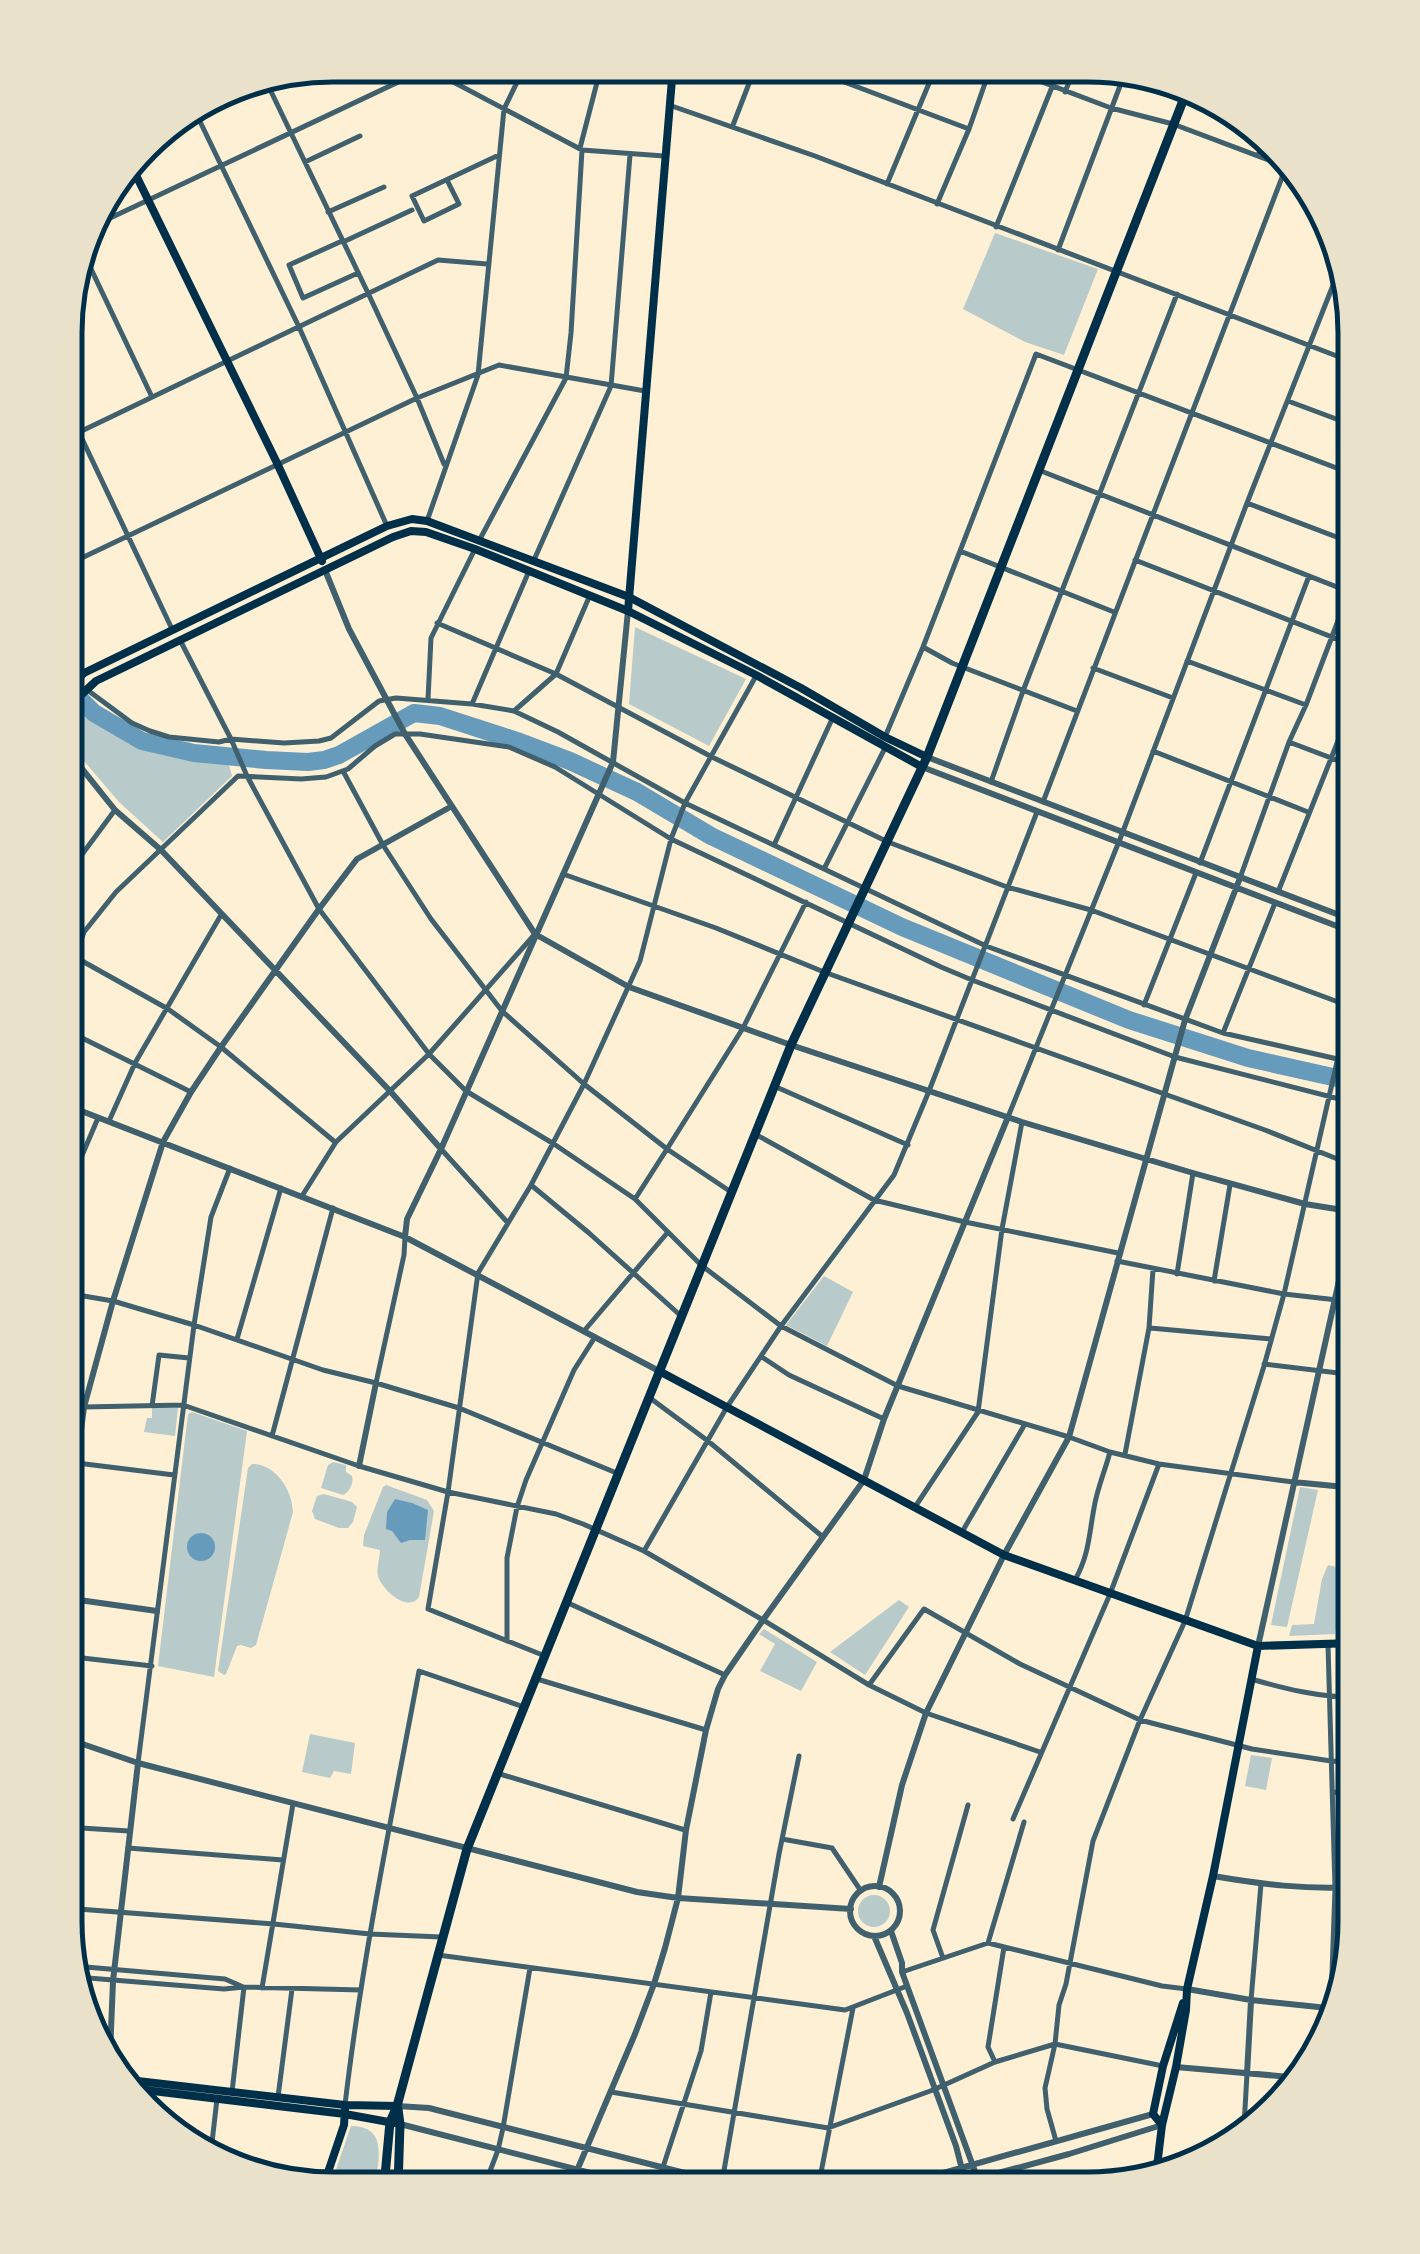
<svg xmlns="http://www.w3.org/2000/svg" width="1420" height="2254" viewBox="0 0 1420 2254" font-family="'IBM Plex Sans',sans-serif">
<rect width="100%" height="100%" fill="#fdf0d5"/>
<path fill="#b9caca" d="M995 233 1098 269 1064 355 1025 342 963 309Z
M635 627 746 679 709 746 629 704Z
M79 708C103 734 144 750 179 758 195 762 212 760 228 761L232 776 163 842 119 802 67 741V721Z
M824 1276 853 1292 827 1346 786 1325Z
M152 1406 178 1408 175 1436 144 1432 147 1418H152Z
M192 1412 247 1431 214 1677 158 1666 188 1414Z
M333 1462 346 1465V1472L352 1476C354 1484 349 1492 343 1495L321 1488 328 1465Z
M252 1464C276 1464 292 1490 293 1512L256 1645 251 1648 241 1645 237 1646 226 1674 224 1675 218 1671 248 1468Z
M386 1485 427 1500 434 1511 419 1597C417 1599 415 1602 412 1602 400 1606 381 1587 378 1576 376 1568 380 1558 380 1550L363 1546 364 1535 383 1487Z
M1300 1487 1318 1490 1287 1627 1271 1625Z
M324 1494 352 1502 357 1507 353 1522 348 1528H339L315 1519 312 1511 317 1496Z
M1328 1565 1345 1569 1335 1634 1289 1636 1292 1625 1314 1624 1322 1579Z
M899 1600 909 1607 865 1675 830 1652Z
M764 1629 817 1662 801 1691 760 1671 775 1644 759 1634Z
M310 1734 355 1743 351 1774 334 1771 330 1778 302 1772Z
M1251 1755 1272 1758 1266 1790 1245 1786Z
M858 1911a16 16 0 1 1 32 0a16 16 0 1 1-32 0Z
M351 2126C385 2126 380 2154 376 2179L363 2181 360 2187H330Z"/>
<path fill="#669bbc" d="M395 1499 412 1503 428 1510 425 1540H410L401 1543 392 1531 386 1529 387 1512Z
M187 1547a14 14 0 1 1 28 0a14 14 0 1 1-28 0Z"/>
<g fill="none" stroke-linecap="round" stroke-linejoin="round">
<path stroke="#669bbc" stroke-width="18" d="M67 686 94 713 142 741 194 753 266 760 308 762 324 760 339 755 414 713 440 716 517 741 570 761 637 792 711 836 902 927 1129 1020 1248 1058 1355 1082"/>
<path stroke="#3f606c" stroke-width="4" d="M991 2174 995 2189"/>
<path stroke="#3f606c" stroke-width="5" d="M423 66 582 150 664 156
M807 68 969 129
M1008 69 1111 108 1173 124 1290 168
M265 79 368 293 417 398 444 464
M1065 92 1074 70
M669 105 815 156 1355 363
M194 109 299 327 387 526
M733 125 755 68
M580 148 601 67
M1258 156 1266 135
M305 162 360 136
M447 180 459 204 424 221 412 196 499 155
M887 184 935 69
M937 204 969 129 990 69
M328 212 384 187
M996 227 1052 87
M89 228 428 68
M342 241 289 265 303 298 358 273
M343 242 412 210
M82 250 152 397
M1058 250 1126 70
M1288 401 1355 426
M67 407 172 629
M67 438 438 260 487 264
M1041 471 1355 594
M1247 503 1355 544
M427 521 478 375 504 109 525 66
M480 539 566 378 571 333 582 150
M960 551 1114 612
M534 560 611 386 630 155
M1135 560 1355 646
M67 565 417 398 499 365 645 391
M437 623 556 674 712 757 888 842 1007 887 1091 910 1349 1006
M180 640 231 739 247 776 319 909 429 1054 466 1091 554 1144 635 1199 701 1265 781 1326 898 1386 1069 1437 1110 1452 1159 1464 1293 1482
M923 647 952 663 1077 711
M1187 661 1306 705
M1093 668 1173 698
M67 670 75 681
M86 689 132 723 150 731 169 737 219 742 231 739 284 743 319 741 331 738 379 701 396 698 472 704 514 711 558 732 685 803 986 946 1223 1033 1355 1063
M428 699 431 638 475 549
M472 704 529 571
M514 711 556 674 590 595
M885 737 923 647 1036 354 1355 475
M1289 742 1355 767
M1153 751 1308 812
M343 771 383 845 431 919 502 1011 584 1084 667 1149 635 1199
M991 782 1023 691 1177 294
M1043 802 1286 167
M774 845 833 717
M1200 863 1309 576
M824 869 885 748
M563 874 716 928 824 972 1265 1130 1355 1166
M66 876 115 810
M1240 878 1289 742 1306 705 1355 576
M1278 892 1355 698
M66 949 75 957 168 1009 221 1047 335 1142
M66 984 84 932 116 892 238 776 301 779 326 777 348 769 375 746 395 734H420L509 747 555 767 671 839 941 967 972 980 1175 1057 1355 1103
M1144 1005 1196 873
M66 1030 191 1092
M1223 1033 1275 903
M774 1086 908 1145
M1008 1117 1122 834 1247 503 1341 265
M109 1121 135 1063 221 915
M755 1134 874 1200 965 1222 1118 1253
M441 1149 508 1223
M531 1185 589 1233 681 1316
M731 1192 667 1149 743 1028 806 902
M302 1196 336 1142 429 1054 535 934
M66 1220 72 1179 98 1118
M1117 1261 1284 1294 1355 1302
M1177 1274 1193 1173
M1214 1281 1230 1185
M66 1293 113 1301 194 1325 211 1217 230 1168
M1150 1328 1271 1339
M584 1331 668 1232
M237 1339 281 1188
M762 1357 789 1375 884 1419
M1264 1364 1355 1375
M376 1383 404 1255 405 1237
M650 1398 708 1441 823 1537
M66 1404 84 1407 183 1405 359 1466 448 1492 556 1514 583 1524 644 1551 763 1620 869 1685 926 1713 1040 1752
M152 1406 159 1355 189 1358
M272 1436 333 1208
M1125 1454 1149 1328 1153 1269
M77 1463 174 1475
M915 1507 978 1412 1002 1229 1022 1122
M962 1532 1025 1424
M644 1551 727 1407 781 1326 894 1175 929 1091 1037 812
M1075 1580C1089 1555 1089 1535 1094 1508 1097 1489 1105 1471 1110 1452
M566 1602 725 1675
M507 1640V1558L517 1507 526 1480 574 1370 595 1337
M1351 1643 1355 1620
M1328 1645 1335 1888 1331 2001
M65 1656 152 1666
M545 1656 428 1609 448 1492 478 1273 531 1185 584 1084 640 961 671 839 685 803 756 676
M537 1679 706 1730
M1251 1679C1286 1689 1318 1697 1354 1697
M869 1685 924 1609 1020 1664 1140 1720 1252 1749 1331 1761 1354 1762
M138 1763 194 1325 323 1370 376 1383 459 1408 619 1474
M500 1774 685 1830
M1333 1792 1354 1794
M1013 1819 1110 1594 1159 1464
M65 1827 129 1831
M782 1839 832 1848 861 1891
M128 1848 283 1860
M65 1908 274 1924 370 1934 441 1937
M988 1943 1024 1822
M1333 1943 1353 1942
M438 1955 845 2010 907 1986
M943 1958 933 1930 968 1805
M74 1966 225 1979 241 1986
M902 1972 988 1943 1162 1986 1187 1989
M76 1977 224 1989 244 1987 361 1990
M262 1988 293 1804
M1251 2000 1261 1884
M995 2062 988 2047 1004 1947
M232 2092 244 1987
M611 2092 828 2128 933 2090 995 2062 1055 2044 1163 2066
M278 2097 292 1989
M345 2105C362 1959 392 1815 419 1671L524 1707
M1244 2126 1247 2074
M1056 2141 1047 2109 1045 2088 1055 2044 1059 2005 1066 1984 1093 1841 1140 1720 1185 1621 1264 1366 1284 1294 1355 983
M211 2151 217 2099
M663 2167 701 2051 711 1992
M722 2182 779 1854 799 1756
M365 2187 384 2185
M484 2187 498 2150 503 2128 530 1968
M818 2188 853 2008"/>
<path stroke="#3f606c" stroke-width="6" d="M325 570 349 629 405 734 535 934 629 987 791 1045 1022 1122 1193 1173 1305 1204 1355 1212
M67 750 115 810 161 850 390 1091 441 1149
M927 757 1355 921
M922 767 1355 933
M66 1105 405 1237 659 1371
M405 1237 407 1219 441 1149 613 762 628 611
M359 1466 376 1383
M1293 1482 1355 1488
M66 1546 84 1407 113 1301 163 1142 191 1092 221 1047 319 909 357 859 452 806
M65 1598 157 1611
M1258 1646 1354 1213
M65 1738 138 1763 637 1892 678 1898 851 1909
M1213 1876C1260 1884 1307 1890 1354 1887
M850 1911a25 25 0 1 1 50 0a25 25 0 1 1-50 0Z
M879 1887 902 1785 926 1713 1004 1555 1069 1437 1185 1020 1240 878
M891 1931 902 1963V1972L977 2177
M874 1936 907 2013 956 2146 965 2181
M1187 1989 1251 2000 1328 2008
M110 2055 113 1981 138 1763
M1176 2067 1302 2078
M1247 2074 1251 2001
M397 2106 429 2108 744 2188
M400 2124 649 2188
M570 2187 635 2034 654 1984 665 1948 678 1898 686 1830 706 1730 718 1689 725 1675 763 1620 864 1480 884 1419 1008 1117
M890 2188 1153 2114
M939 2189 1069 2154 1162 2125"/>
<path stroke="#003049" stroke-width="8" d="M628 611 673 67
M659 1371 1004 1555 1258 1646 1354 1643
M129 2080 345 2105 397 2106
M136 2089 345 2114 394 2123
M1162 2125 1153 2114 1163 2066 1183 2003
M1156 2175 1162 2125 1176 2067 1186 2010 1187 1989 1213 1876 1258 1646
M323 2187 344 2125 345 2109"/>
<path stroke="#003049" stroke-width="8" d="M131 165 277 463 322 561
M67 690 84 673 387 526 412 519 427 521 629 597 801 688 885 737 927 757
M67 708 96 681 393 537 411 531 426 532 475 549 628 611 756 675 922 767"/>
<path stroke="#003049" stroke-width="9" d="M398 2109 400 2124 398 2187
M384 2187 390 2122 397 2106 467 1849 791 1045 927 757 1186 93"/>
</g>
<path d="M0 0H1420V2254H0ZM333 82H1087A251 251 0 0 1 1338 333V1921A251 251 0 0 1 1087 2172H333A251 251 0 0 1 82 1921V333A251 251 0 0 1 333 82Z" fill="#e9e1ca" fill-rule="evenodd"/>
<path fill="none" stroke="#003049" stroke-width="5" d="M333 82H1087A251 251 0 0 1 1338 333V1921A251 251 0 0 1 1087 2172H333A251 251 0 0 1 82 1921V333A251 251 0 0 1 333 82Z"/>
</svg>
